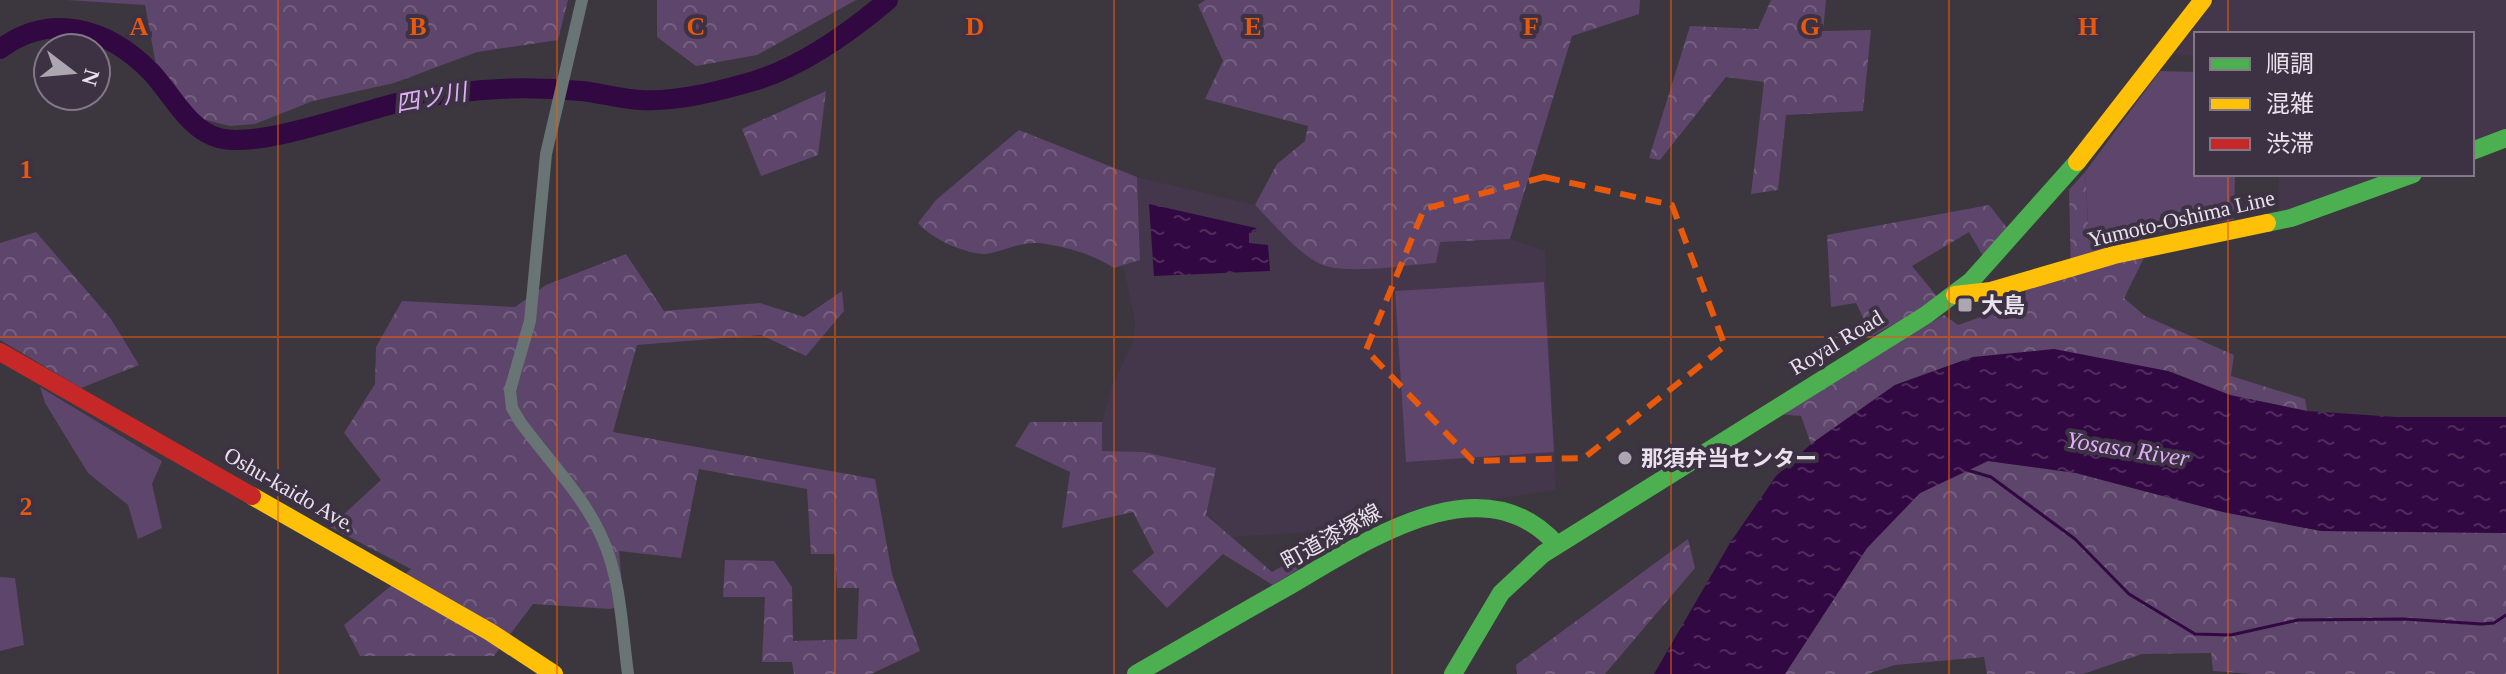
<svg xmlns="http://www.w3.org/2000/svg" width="2506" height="674" viewBox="0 0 2506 674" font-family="'Times New Roman','Noto Sans JP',serif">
<defs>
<pattern id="forest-crowns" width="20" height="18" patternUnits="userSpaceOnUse" patternTransform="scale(2)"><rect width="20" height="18" fill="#5e456b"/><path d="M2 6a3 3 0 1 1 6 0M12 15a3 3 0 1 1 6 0" fill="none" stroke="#756080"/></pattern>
<pattern id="water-ripples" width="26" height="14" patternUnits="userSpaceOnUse" patternTransform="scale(2)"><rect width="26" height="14" fill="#310841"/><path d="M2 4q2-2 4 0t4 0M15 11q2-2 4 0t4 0" fill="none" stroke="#4f2c5d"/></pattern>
</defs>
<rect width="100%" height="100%" fill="#3c363f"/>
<path fill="#44364b" d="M2215 0H2506V131L2472 144V34H2196V56L2174 54Z
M2279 174H2387L2279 213Z
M1137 177 1255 205 1294 243 1436 263 1440 242 1510 239 1545 251 1556 490 1408 512 1342 530 1231 537 1144 452 1102 451V422L1112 386 1134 339 1135 321 1123 265 1140 260Z"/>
<path fill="#5e456b" d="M2160 71 2196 72V174H2235L2234 220 2089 243 2085 172Z
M1544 282 1554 452 1406 462 1395 291Z
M40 387 162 461 152 484 162 528 138 539 128 505 88 473 45 403Z
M0 577 15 578 24 645 0 651Z"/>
<path fill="url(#forest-crowns)" d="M67 0H568L558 40 477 52 394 83 313 101 255 124 230 126 198 118 156 65 145 5Z
M657 0H856L757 55 696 66 657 37Z
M1205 0H1640L1639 14 1572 36 1510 239 1440 242 1436 263C1405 265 1355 274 1325 266 1303 259 1272 222 1255 205L1277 164 1305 141 1308 126 1205 99 1223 61 1198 5Z
M1771 0H1826L1823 31 1871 30 1863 111 1786 115 1778 190 1751 194 1764 82 1726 77 1660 160 1649 158 1690 26 1758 29Z
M826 91 818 155 761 176 742 129Z
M1019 130 1137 177 1140 260 1114 268C1092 254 1065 246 1038 243 1017 242 998 254 984 254 963 253 932 239 918 223L936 200Z
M2085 172 2089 243 2147 235 2146 254 2124 298 2145 316 2234 355 2231 376 2305 399 2307 411 2230 395 2171 372 1973 357 1895 385 1811 444 1801 416 1778 414 1944 315 1958 325 2026 301 2025 288 2071 274 2069 190Z
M1989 205 2008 229 1984 258 1969 232 1912 266 1939 299 1872 336 1856 303 1831 307 1827 235Z
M36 232 111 319 139 365 81 388 0 340V243Z
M626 254 664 311 760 303 804 317 842 291 844 311 806 356 761 335 637 345 613 432 875 479 892 574 920 651 871 674H794L792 662H762L765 597H723L725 560 774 561 792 587 793 641 857 639 859 588H837L835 554H811L807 489 699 469 681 558 619 551 624 605 610 609 533 604 494 656H360L344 625 411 569 330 527 381 480 344 433 375 384 376 347 402 301 515 307 546 285Z
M1030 422H1102V451L1144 452 1216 468 1206 515 1272 572 1342 533 1348 538 1273 585 1223 554 1167 608 1132 571 1154 553 1133 512 1062 528 1070 472 1015 446Z
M1988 461 2076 473 2223 512 2321 531 2506 533V674H2253L2213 671 2211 653 2142 654 2083 674H1987L1984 657 1895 665 1867 674H1785L1867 548 1920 493Z
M1688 539 1695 568 1605 674H1517L1516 665Z"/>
<path fill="url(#water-ripples)" d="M1149 204 1256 228 1257 231 1249 233V243L1268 245 1270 271 1154 276Z
M2054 349 2168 371 2230 395 2307 411 2396 417H2506V533L2321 531 2223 512 2076 473 1988 461 1920 493 1867 548 1785 674H1654L1730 543 1776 476 1811 444 1895 385 1973 357Z"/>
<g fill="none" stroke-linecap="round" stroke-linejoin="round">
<path stroke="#310841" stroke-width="3" d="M1967 470 1991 477 2075 539 2129 594 2195 634 2231 635 2298 620 2404 619 2482 624 2494 623 2506 615"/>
<path stroke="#310841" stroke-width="20" d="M0 49C51 11 108 28 151 72 172 94 188 130 219 138 259 149 357 112 401 102 460 89 521 85 581 91 601 93 621 99 641 100 678 102 719 91 754 81 803 66 849 33 888 0"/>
<path stroke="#687574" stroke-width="12" d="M582 0 546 154 530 321 510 390 512 408 521 423C548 460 585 497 603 540 621 580 622 630 628 674"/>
<path stroke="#4caf50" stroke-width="18" d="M2472 151 2506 138
M2267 223 2291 218 2413 174
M1136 674C1185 646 1234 617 1284 589 1359 546 1481 458 1557 545
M1453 674 1501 593 1543 554 1926 315 1971 281 2077 162"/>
<path stroke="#ffc107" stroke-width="18" d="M2077 162 2203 0
M1955 295 1991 291 2114 255 2267 223
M252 496 490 632 554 674"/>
<path stroke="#c62828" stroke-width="18" d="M0 352 252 496"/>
</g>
<path fill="none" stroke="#e8590c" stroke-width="6" stroke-dasharray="16 10" stroke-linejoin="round" d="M1544 177 1672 205 1725 346 1584 458 1473 461 1366 350 1424 209Z"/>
<path fill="none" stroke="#e8590c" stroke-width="2" stroke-opacity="0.55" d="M278 0V674M557 0V674M835 0V674M1114 0V674M1392 0V674M1671 0V674M1949 0V674M2228 0V34M2228 174V674M0 337H2506"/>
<g fill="#aca6b0" stroke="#3d3243" stroke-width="3">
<rect x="1957" y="297" width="16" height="16" rx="4"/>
<circle cx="1625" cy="458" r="8"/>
</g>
<g text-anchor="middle" stroke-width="8" stroke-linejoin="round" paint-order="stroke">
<g font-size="22" fill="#e9e2ed" stroke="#3d3243">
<text transform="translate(2181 218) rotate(-13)" y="8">Yumoto-Oshima Line</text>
<text transform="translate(1836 342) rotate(-31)" y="8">Royal Road</text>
<text transform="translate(290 489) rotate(30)" y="8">Oshu-kaido Ave.</text>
<text transform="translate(1331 536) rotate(-29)" y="8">町道漆塚線</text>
</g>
<g font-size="22" font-weight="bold" fill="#e9e2ed" stroke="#3d3243" text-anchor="start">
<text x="1981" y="313">大島</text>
<text x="1641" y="466">那須弁当センター</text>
</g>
<g font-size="24" font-style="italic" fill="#deaff7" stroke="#3d3243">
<text transform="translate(431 98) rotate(-10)" y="8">四ツ川</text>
<text transform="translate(2128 449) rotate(9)" y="8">Yosasa River</text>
</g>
</g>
<g font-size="26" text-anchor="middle" font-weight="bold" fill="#e8590c" stroke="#3d3243" stroke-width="8" stroke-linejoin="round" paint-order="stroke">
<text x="139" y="35">A</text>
<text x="418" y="35">B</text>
<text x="696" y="35">C</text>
<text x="975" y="35">D</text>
<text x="1253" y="35">E</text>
<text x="1531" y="35">F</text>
<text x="1810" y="35">G</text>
<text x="2088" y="35">H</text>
<text x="26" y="178">1</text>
<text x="26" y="515">2</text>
</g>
<rect x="2194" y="32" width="280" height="144" fill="#3d3243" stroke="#827887" stroke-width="2"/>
<rect x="2210" y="58" width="40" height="12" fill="#4caf50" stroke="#827887" stroke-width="2"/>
<text x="2266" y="72" font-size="24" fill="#e9e2ed">順調</text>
<rect x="2210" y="98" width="40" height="12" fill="#ffc107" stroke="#827887" stroke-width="2"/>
<text x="2266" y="112" font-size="24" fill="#e9e2ed">混雑</text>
<rect x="2210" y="138" width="40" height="12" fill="#c62828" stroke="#827887" stroke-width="2"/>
<text x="2266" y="152" font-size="24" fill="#e9e2ed">渋滞</text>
<g transform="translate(72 72) rotate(106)"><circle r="38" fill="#3d3243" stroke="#827887" stroke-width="2"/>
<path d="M0-6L14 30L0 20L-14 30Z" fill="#aca6b0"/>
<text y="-12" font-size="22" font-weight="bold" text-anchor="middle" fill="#e9e2ed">N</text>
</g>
</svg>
